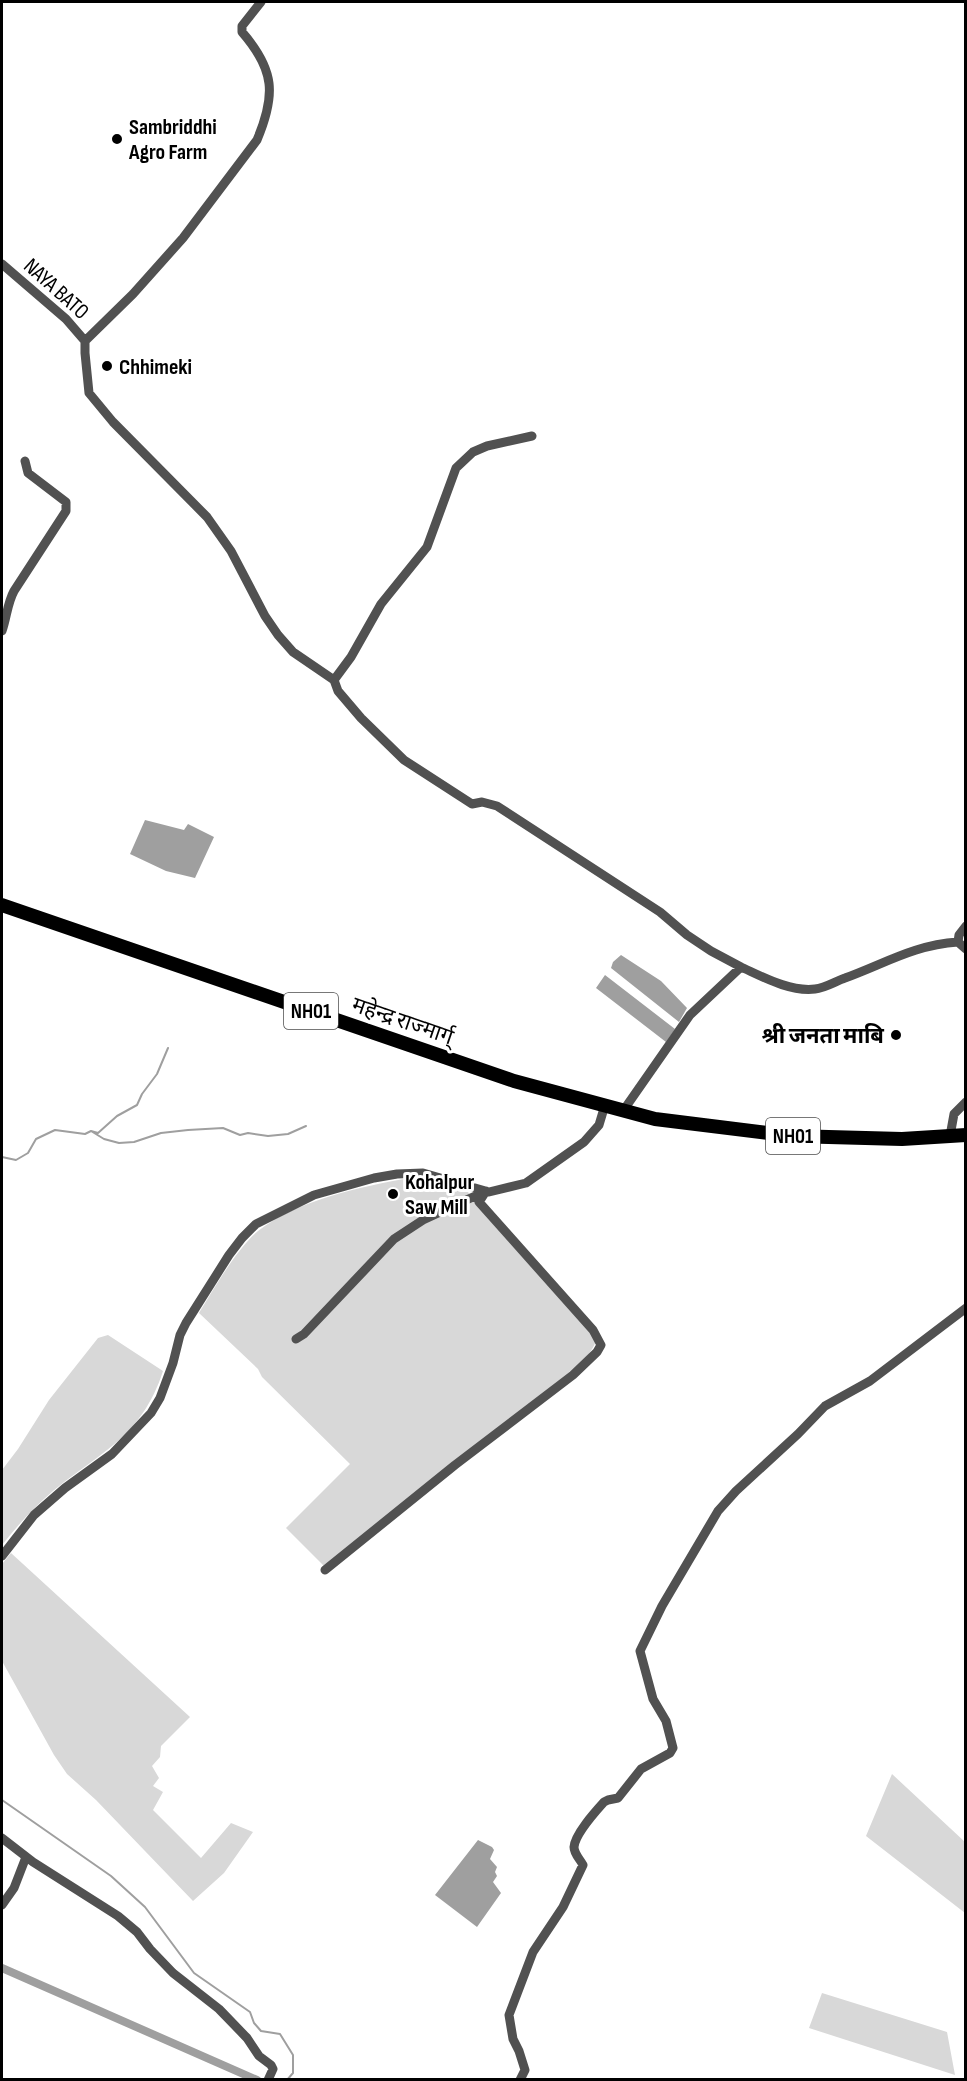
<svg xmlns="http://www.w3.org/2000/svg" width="967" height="2081" viewBox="0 0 967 2081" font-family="'Sofia Sans Condensed','Noto Sans Devanagari',sans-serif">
<rect width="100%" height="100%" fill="#fff"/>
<path fill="#d8d8d8" d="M409 1178 429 1180 468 1192 477 1205 590 1330 596 1341C589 1360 569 1373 555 1386L324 1566 286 1528 350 1464 262 1377 258 1369 199 1313C213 1290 238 1247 258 1231 298 1200 360 1187 409 1178Z
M108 1335 163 1371C142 1436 101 1452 53 1491 34 1507 17 1526 2 1545V1470L18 1449 49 1400 98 1338Z
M11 1553 190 1717 161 1746 160 1757 152 1766 159 1778 153 1786 163 1792 153 1810 201 1858 231 1823 253 1832 224 1873 193 1901 96 1800 67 1774 54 1755 2 1661V1564Z
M892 1774 965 1842V1913L866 1836Z
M822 1993 947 2032 955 2075 809 2028Z"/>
<path fill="#9f9f9f" d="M145 820 184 830 188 824 214 837 195 878 166 871 130 854Z
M621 955 661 981 687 1008 679 1022 611 968 613 962Z
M605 975 675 1029 666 1042 596 988Z
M478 1840 492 1847 494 1850 490 1859 497 1867 495 1872 497 1876 493 1882 501 1893 477 1927 435 1895Z"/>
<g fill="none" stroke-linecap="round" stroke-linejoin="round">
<path stroke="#9f9f9f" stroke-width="2" d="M91 1131 104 1139 119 1143 134 1142 161 1133 188 1130 223 1128 240 1135 248 1133 268 1136 288 1134 306 1126
M2 1157 16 1160 28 1153 36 1139 55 1130 85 1134 91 1131 98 1133 117 1116 137 1105 142 1094 157 1074 168 1048
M2 1800 111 1876 145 1907 194 1973 250 2012 254 2023 261 2031 280 2034 293 2055V2073L287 2080"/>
<path stroke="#9f9f9f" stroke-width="8" d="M2 1968 257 2080"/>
<path stroke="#515151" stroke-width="9" d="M261 2 242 26V32C275 70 276 95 257 140L183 238 133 294 85 341V353L89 393 113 422 207 517 231 551 265 616 278 635 293 652 334 680 338 691 361 718 404 760 472 804 482 802 497 806 660 912 687 935 711 951 741 967
M2 264 66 319 85 341
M2 631C7 617 7 604 14 591L66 511V502L28 473 25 461
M334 680 351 657 381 604 427 547 456 468 473 452 487 446 532 436
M966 926 959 935 958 942 966 949
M623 1111 690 1015 741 967C763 977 790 992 815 989 825 988 836 981 845 978 886 963 914 945 958 942
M950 1136 954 1114 966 1102
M296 1339 304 1334 394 1239 423 1220 486 1191
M2 1556 34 1515 65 1488 112 1454 151 1413 160 1398 173 1363 180 1335 186 1323 229 1255 242 1238 256 1224 314 1195 374 1178 397 1174 423 1173 489 1192 526 1183 584 1142 599 1125 605 1105
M325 1570 455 1465 573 1375 597 1352 601 1345 593 1330 479 1202 486 1191
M2 1838 33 1862 118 1916 137 1932 150 1949 173 1973 219 2009 247 2038 259 2056 271 2065 273 2069 268 2080
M2 1905 14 1888 26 1857
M520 2080 525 2070 519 2051 513 2039 509 2015 533 1952 563 1907 583 1865C580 1859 574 1854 574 1847 575 1834 595 1812 604 1802L608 1800 618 1798 641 1769 670 1753 673 1748 666 1721 653 1699 640 1651 662 1606 718 1511 736 1491 798 1434 825 1406 870 1381 966 1308"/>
<path stroke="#000" stroke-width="14" d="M2 905 514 1081 655 1119 792 1136 902 1139 966 1135"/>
</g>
<g fill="#000" stroke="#fff" stroke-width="2">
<circle cx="117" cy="139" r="6"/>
<circle cx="107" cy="366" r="6"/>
<circle cx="896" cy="1035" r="6"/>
<circle cx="393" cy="1194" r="6"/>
</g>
<g text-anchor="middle" stroke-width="6" stroke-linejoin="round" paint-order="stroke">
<g fill="#fff" stroke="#4c4c4c" stroke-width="1.5">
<rect x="284" y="993" width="54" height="36" rx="4.5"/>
<rect x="766" y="1118" width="54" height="36" rx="4.5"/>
</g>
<g font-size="21" font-weight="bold" fill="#000">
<text x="311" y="1018">NH01</text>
<text x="793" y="1143">NH01</text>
</g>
<g font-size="22" font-weight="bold" fill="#000" stroke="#fff" text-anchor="start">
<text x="129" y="134">Sambriddhi<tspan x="129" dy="25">Agro Farm</tspan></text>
<text x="119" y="374">Chhimeki</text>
<text x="884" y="1043" text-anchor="end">श्री जनता माबि</text>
<text x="405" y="1189">Kohalpur<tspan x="405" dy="25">Saw Mill</tspan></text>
</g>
<g font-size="22" fill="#000" stroke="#fff">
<text transform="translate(57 288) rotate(42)" y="8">NAYA BATO</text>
<text transform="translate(403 1020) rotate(19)" y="8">महेन्द्र राज्मार्ग्</text>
</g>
</g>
<rect width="967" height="2081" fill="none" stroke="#000000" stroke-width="6"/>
</svg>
